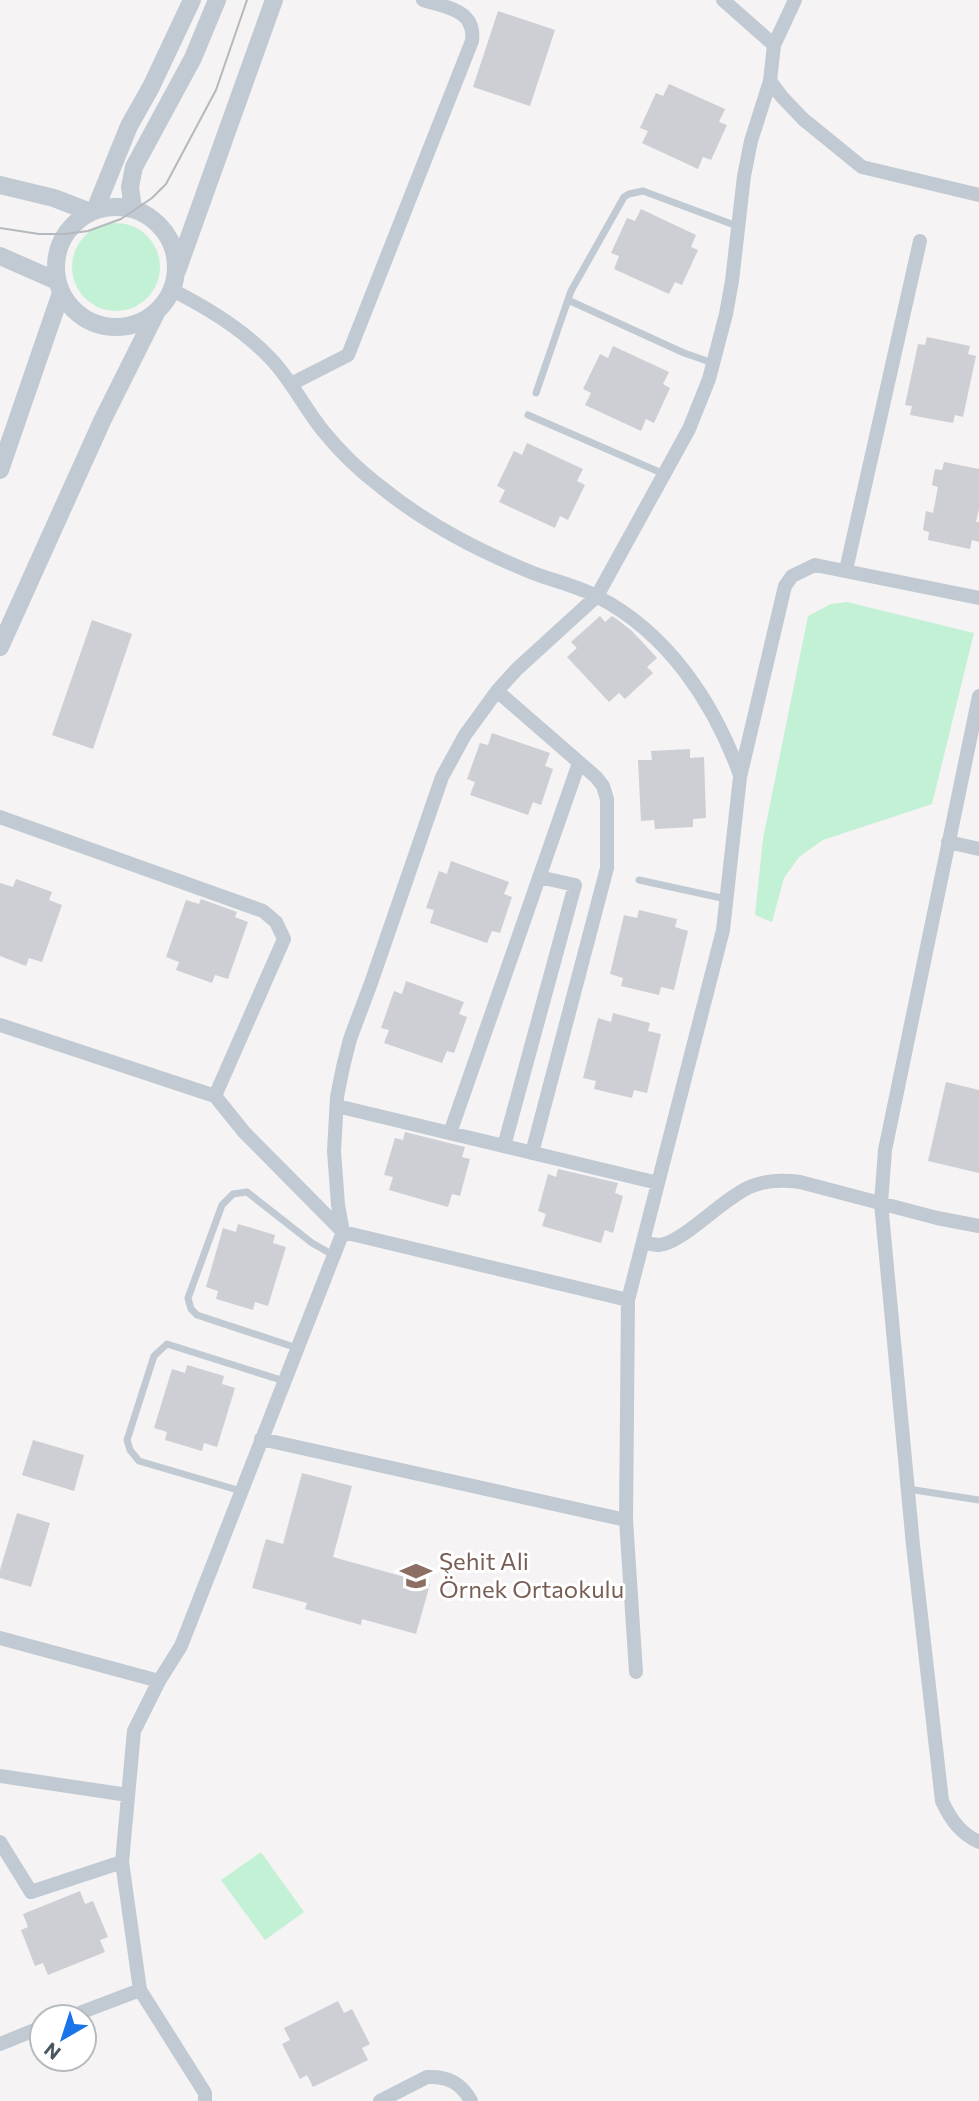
<svg xmlns="http://www.w3.org/2000/svg" width="979" height="2101" viewBox="0 0 979 2101" font-family="Commissioner,sans-serif">
<rect width="100%" height="100%" fill="#f5f3f3"/>
<path fill="#c3f1d5" d="M72 267a44 44 0 1 1 88 0a44 44 0 1 1-88 0Z
M847 602 974 633 932 804 823 840 799 857 784 878 772 922 755 915 763 839 808 616 831 604Z
M261 1852 304 1912 265 1940 221 1880Z"/>
<path fill="#cdcfd5" d="M498 11 555 30 530 106 473 87Z
M669 84 725 109 719 122 727 125 711 160 703 157 698 169 642 143 648 131 640 128 656 93 663 96Z
M641 209 696 235 691 247 698 250 682 285 675 282 669 294 614 269 619 256 611 253 627 218 635 221Z
M927 337 970 346 968 354 976 356 963 417 955 415 953 423 910 415 912 406 905 405 918 344 925 345Z
M613 346 669 372 663 384 670 388 654 423 646 419 641 431 585 405 591 393 583 389 600 354 608 358Z
M527 443 583 469 577 481 585 485 568 520 560 516 555 528 499 502 505 490 497 486 514 451 522 455Z
M944 462 979 469V509L976 522H979V542L972 540 970 549 928 540 929 532 923 530 926 511 933 513 938 487 932 485 935 469 942 470Z
M600 616 605 622 612 616 618 620 632 631 657 658 647 667 653 673 625 699 619 693 609 702 567 657 577 648 571 642Z
M92 620 132 634 93 749 52 735Z
M492 733 550 753 545 766 553 769 541 805 533 802 528 815 470 795 475 782 467 779 480 743 488 745Z
M690 749V758L704 757 706 818 693 819V827L655 829 654 820 641 821 638 760H652L651 751Z
M451 861 509 882 504 894 512 897 500 933 492 931 487 943 430 923 434 910 426 908 439 871 447 874Z
M16 879 52 892 49 900 62 905 42 962 29 958 26 966 0 956V883L13 887Z
M201 899 237 912 235 917 248 922 228 979 215 975 212 983 176 970 179 962 166 957 186 900 199 904Z
M639 910 677 919 675 927 688 931 674 990 661 987 659 995 621 986 623 978 610 974 624 915 637 918Z
M406 981 464 1002 459 1014 467 1017 454 1053 447 1051 442 1063 384 1043 389 1030 381 1028 394 991 402 994Z
M613 1013 650 1023 648 1031 661 1034 647 1093 634 1090 632 1098 594 1089 596 1081 583 1078 598 1018 611 1022Z
M946 1082 979 1090V1173L928 1161Z
M405 1132 465 1147 462 1157 470 1159 460 1196 452 1194 448 1207 389 1190 393 1177 384 1175 395 1138 403 1140Z
M558 1169 618 1183 615 1193 623 1196 613 1233 605 1230 601 1243 542 1226 546 1214 538 1211 548 1174 556 1177Z
M238 1224 275 1235 273 1243 286 1247 268 1306 255 1302 253 1310 216 1299 218 1291 206 1287 223 1228 236 1232Z
M187 1365 224 1376 222 1384 235 1388 217 1447 204 1443 202 1451 165 1440 167 1432 154 1428 172 1369 185 1373Z
M33 1440 84 1455 74 1491 22 1475Z
M302 1473 352 1486 333 1557 430 1584 416 1634 362 1619 361 1625 305 1609 307 1603 252 1588 266 1539 283 1544Z
M17 1513 50 1523 31 1587 0 1578V1570Z
M80 1891 85 1904 93 1901 108 1937 100 1940 105 1952 48 1975 43 1963 35 1966 21 1930 28 1927 23 1914Z
M338 2001 344 2013 352 2009 370 2044 362 2048 368 2060 313 2087 307 2075 300 2079 282 2044 290 2040 284 2028Z"/>
<g fill="none" stroke-linecap="round" stroke-linejoin="round">
<path stroke="#c1cad2" stroke-width="7" d="M568 300 684 353 713 363
M536 393 571 291 624 197 629 194 643 191 737 226
M528 415 664 474
M639 880 726 899
M297 1348 197 1315 191 1309 188 1298 222 1205 233 1194 247 1192 312 1243 333 1255
M908 1489 979 1500
M241 1491 139 1461 130 1450 127 1440 154 1356 167 1344 284 1381"/>
<path stroke="#c1cad2" stroke-width="14" d="M723 0 774 45
M770 81 782 97 803 119 862 167 979 195
M172 290C208 308 243 329 271 359 292 381 305 409 324 432 341 453 360 471 381 487 425 523 481 552 533 573 554 581 578 586 598 597 668 633 714 703 740 775
M291 384 348 355 472 41C476 10 446 7 423 0
M846 570 920 241
M497 691 596 777 603 786 607 799V868L532 1153
M979 696 885 1150 881 1203 913 1545 942 1801C951 1820 960 1833 979 1842
M0 817 263 911 276 922 284 939 215 1096
M948 842 979 849
M0 1025 215 1096 244 1132 343 1232 628 1300
M337 1106 658 1183
M450 1133 579 763
M504 1146 575 885 539 877
M643 1242C648 1243 654 1245 659 1245 682 1244 725 1196 752 1186 767 1180 784 1180 800 1182L937 1218 979 1226
M261 1439 626 1520
M0 1638 159 1681
M636 1672 626 1520 628 1300 723 930 740 777 785 586 792 576 815 565 979 598
M0 1776 128 1795
M0 1842 31 1892 122 1862
M69 2017 140 1990
M0 2044 42 2027
M205 2101V2093L140 1990 122 1862 134 1731 159 1681 181 1646 343 1232 338 1205 334 1151 337 1097 343 1067 350 1039 371 983 442 777 465 735 497 691 517 669 597 596 689 429 709 379 726 314 732 281 744 176 751 141 770 81 774 45 795 0
M380 2101 427 2077C448 2076 461 2083 471 2101"/>
<path stroke="#c1cad2" stroke-width="18" d="M0 185 54 198 90 212
M56 267a60 60 0 1 1 120 0a60 60 0 1 1-120 0Z
M133 209 130 187 134 167 193 58 217 0
M95 210 129 126 151 87 192 0
M0 256 57 281
M177 271 274 0
M0 470 61 293
M0 647 103 419 157 311"/>
<path stroke="#b5b8bd" stroke-width="2" d="M0 228 39 234H65L88 231 121 219 152 198 166 184 216 90 247 0"/>
</g>
<defs>
<symbol id="school-bare" viewBox="-9 -9 18 18"><path d="M0-5L7-2L0 1L-7-2ZM-4 1L0 2.5L4 1V4Q0 6-4 4Z" fill="#8d6e63" stroke="#fff" stroke-width="2.5" paint-order="stroke"/></symbol>
</defs>
<g fill-rule="evenodd">
<use href="#school-bare" x="394" y="1554" width="44" height="44"/>
</g>
<g text-anchor="middle" stroke-width="6" stroke-linejoin="round" paint-order="stroke">
<g font-size="24" fill="#785e54" stroke="#fff" text-anchor="start">
<text x="439" y="1570">Şehit Ali<tspan x="439" dy="28">Örnek Ortaokulu</tspan></text>
</g>
</g>
<g transform="translate(63 2038) rotate(219)"><circle r="33" fill="#ffffff" stroke="#b7bbc0" stroke-width="2"/>
<path d="M0-5L12 26L0 18L-12 26Z" fill="#1a73e8"/>
<text y="-10" font-size="19" font-weight="bold" text-anchor="middle" fill="#4a5661">N</text>
</g>
</svg>
